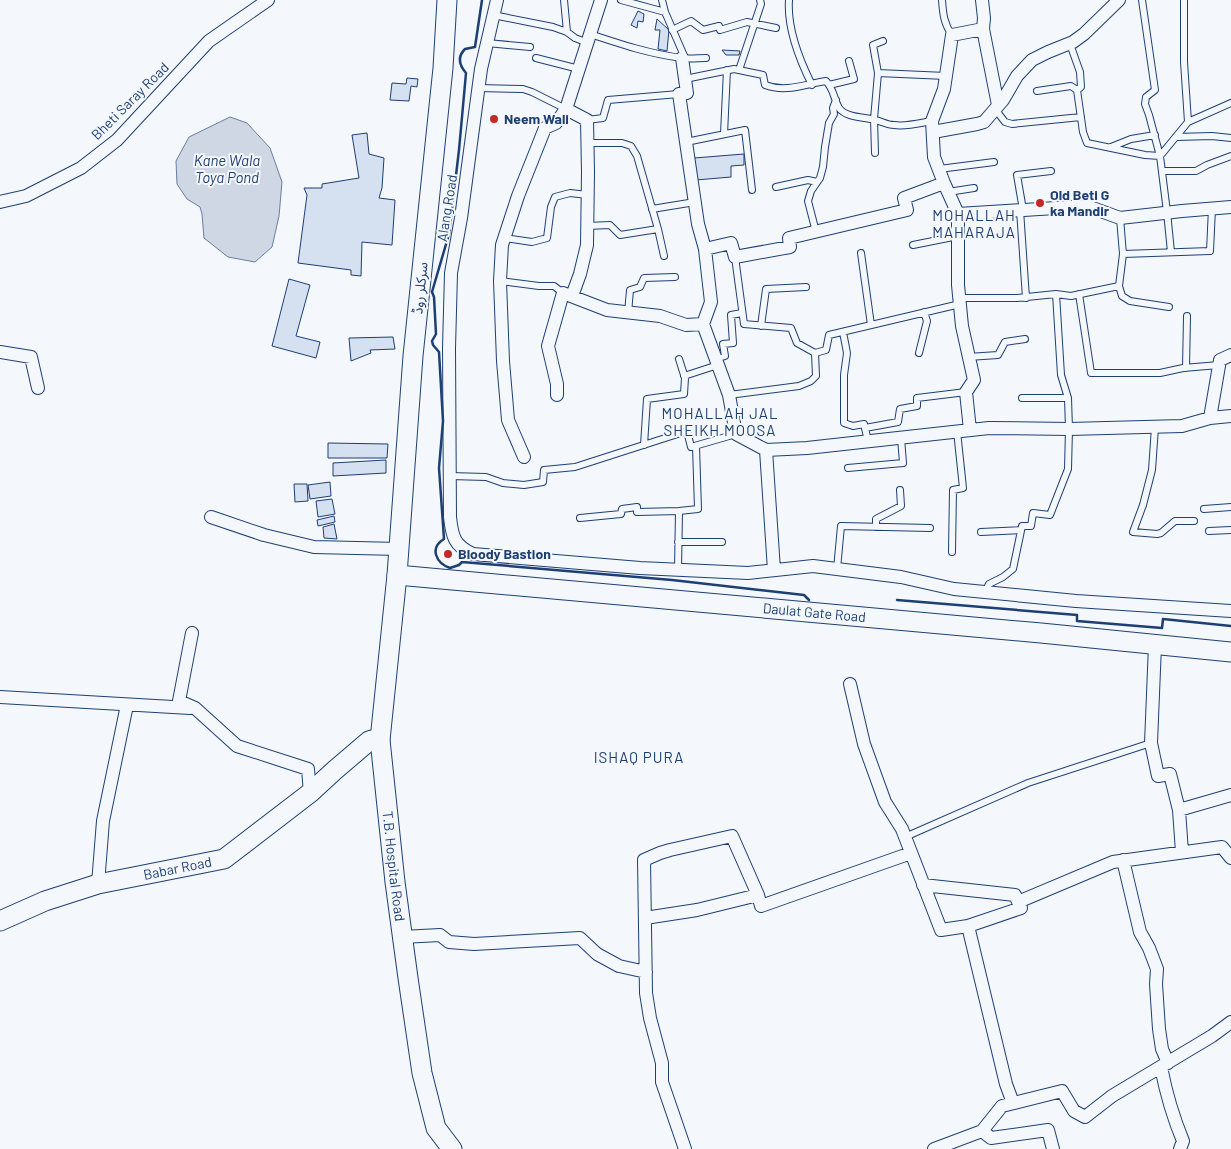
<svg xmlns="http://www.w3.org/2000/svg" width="1231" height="1149" viewBox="0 0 1231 1149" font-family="Barlow,'Noto Sans Arabic',sans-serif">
<rect width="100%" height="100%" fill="#f4f7fb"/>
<path fill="#cfd7e4" stroke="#687fa3" d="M230 117 247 123 270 148 282 182 279 216 272 247 255 262 228 257 204 238 202 214 200 207 187 199 177 184 176 161 189 137Z"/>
<path fill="#d5e0f0" stroke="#1d3f73" d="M638 11 644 14 643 22 638 21 637 28 631 25Z
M657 19 669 30 667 51 658 49 660 30H655Z
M722 50 740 51 739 55H726Z
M407 78 418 79 417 87 411 86 409 101 390 100 392 83 406 84Z
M367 133 369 154 384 158 382 188 379 198 395 200 392 245 362 242 361 276 351 275V270L298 263 307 195 304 188H322V184L359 178 352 135Z
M744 154V165L731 166V177L696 180 694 158Z
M289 279 310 285 296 336 320 342 316 358 272 346Z
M393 337 395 349 370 350 371 353 351 361 349 338Z
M328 443 388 444 387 458H328Z
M386 460V473L333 476V463Z
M330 482 331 496 310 499 308 485Z
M294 484H307L308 501 295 502Z
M332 499 335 514 318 517 316 501Z
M334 516 335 522 318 526 317 520Z
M334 524 337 539 324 538 323 527Z"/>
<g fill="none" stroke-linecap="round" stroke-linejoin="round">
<defs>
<path id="lane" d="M564 0 567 32
M621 0 665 12
M662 0 665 12 685 58
M789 0C787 27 800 61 812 85
M942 0C943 14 944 24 952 35
M493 15 553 27 567 32 575 38 588 43
M672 30 691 21 703 30 719 26 720 30 747 22 776 28
M590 34C620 44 650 54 682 58 690 59 698 58 706 58
M883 41 873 45 878 73 946 76
M487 43 530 47
M1070 44 1080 72 1081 87 1077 90 1083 132 1087 143 1145 155 1160 156 1149 115 1145 104 1146 97 1155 90 1142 0
M536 58 579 69
M739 70 761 4 760 0
M685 79 734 69 763 75 765 85C786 93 805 84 826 81 835 91 833 98 839 108 846 118 865 117 875 120 881 121 887 125 894 125 906 127 920 123 932 121
M829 85 854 79 849 61
M478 88 523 89 532 92 566 109
M1037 91 1071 86 1077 90
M995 109 1005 122 1012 124 1081 117
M587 120 603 118 608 100 679 94
M1188 122 1231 103
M724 134 727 70
M1176 137 1212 136 1231 138
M686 142 745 130 752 190
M588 143H622L631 146 637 156 658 229 664 256
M1111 147 1131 139 1155 135
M875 153 874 119 878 73
M939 169 994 162
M1162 171H1196L1207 165 1231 156
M776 187 808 180 817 182
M948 192 974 188
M652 209 695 202
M1020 210 1026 298
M1023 210 1017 175 1051 171
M1120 218 1123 254 1119 286 1122 296 1130 301 1169 307
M587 226 610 225 620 235 658 229
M816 232 808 201 811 191 820 178 823 167 825 147 829 123 834 114 833 108 836 100
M505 238 532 242 547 238 551 207 555 197 570 193 588 195
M913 245 958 236
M1171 252 1167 212 1160 156 1188 122 1184 62V0
M861 253 871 325
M1123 254 1210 251 1212 208
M735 257 744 324 791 328 797 343 815 353
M500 281 539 286H554L563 293
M1079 294 1091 373H1160L1183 368 1219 365
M959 298H1017L1056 294 1071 296 1119 286
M628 313 630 290 640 287 644 278 675 277
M761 326 766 289 806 287
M843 332 847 353 844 375V423L853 426 864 424 868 441
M919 353 927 321 924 312
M968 357 998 355 1005 342 1025 339
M715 359 725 356 723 344 733 343 731 315 742 313
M1186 368 1187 316
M684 376 718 365
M729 395 799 386 811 381 816 376 815 353 826 350 829 335 960 304
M1022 398H1068
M1155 427 1152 470 1143 505 1133 532 1157 534 1161 533 1175 521H1194
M865 428 898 422 900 409 917 406V398L966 392
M644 445 647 399 684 394 685 378 679 359
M848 468 903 463 901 438
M450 476 486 477 503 483 524 485 543 482 544 470 575 467 687 431 691 447 736 434
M1204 509 1231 507
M580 518 621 514 622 509 637 507V512L679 511
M876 527V519L901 506 900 490
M1209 531 1231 530
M981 532 1021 530
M678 542H722
M952 552 953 490 963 488 957 431
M837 569 841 526 930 528
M678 570 679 511 698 509 696 446
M985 592 989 584 1003 577 1013 569 1022 526H1031L1033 513 1050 515 1068 469 1069 429 1068 398 1061 375 1056 294
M905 837 1028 783 1151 743"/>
<path id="street" d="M497 0 481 69 461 218 451 273 449 348 450 517C452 536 454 546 473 554L640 568 748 573 813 566 901 577 954 589 1076 601 1231 611
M983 29 998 105
M682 58 687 93 679 94 698 224 705 249 711 302 703 324 729 395 736 434 766 450
M566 109 587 120 588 172 587 245 580 274 572 296
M933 132 977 124 984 122 1003 100 1017 76 1032 60 1048 52 1073 42 1084 34 1119 0
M0 202 26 196 81 168 117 140 209 41 268 0
M958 214 1087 206 1120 218 1182 211 1231 207
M705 249 731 243 735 257 790 247 789 238 907 210 904 198 944 183
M0 352 31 357 38 388
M557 395V384L548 346 563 293 607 310 660 316 686 325 703 324
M1210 418 1220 360 1231 355
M970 430 966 392 974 380 962 326 958 285V214L944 183 934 157 932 121 944 89 952 35 983 29 984 18 982 0
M524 457 508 420 503 361 500 281 502 245 518 196 545 128 556 123 566 109 601 0
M211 517 264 535 314 547 399 549
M774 570 766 450 807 448 989 428 1069 429 1182 426 1210 418 1231 416
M192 633 179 701 195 708 237 746 308 769 310 793
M1155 645 1151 743 1158 776 1170 774 1179 810 1182 852
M850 684 864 744 885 802 902 829 941 930 968 926 1021 908 1015 895 923 885
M0 697 190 708
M1179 810 1231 795
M1123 860 1140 932 1149 948 1157 969 1156 984 1159 1029 1162 1049 1168 1063
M98 884 103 821 127 705
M1018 902 1113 862 1222 847 1231 858
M645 918 697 910 758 895
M968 926 1006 1084 1013 1103
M402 937 440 935 449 942 474 944 580 938 597 954 619 966 646 972
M1161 1067C1166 1093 1173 1117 1183 1141L1180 1149
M982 1131 991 1138 1048 1130 1053 1149
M685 1149 662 1082V1063L650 1018 646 993 644 860 660 853 670 850 732 836 758 895 761 906 911 853
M934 1149 982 1131 1002 1106 1062 1091 1074 1111 1085 1117 1112 1096 1212 1036 1231 1022"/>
<g id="secondary">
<path id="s1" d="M447 0 443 68 413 356 397 575 380 740 395 882 408 978 422 1073 436 1128 452 1149"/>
<path id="s2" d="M397 575 1041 633 1231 652"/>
<path id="s3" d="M0 921 45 901 98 884 224 859 310 793 335 770 369 741 372 740H380"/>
</g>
</defs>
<use href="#lane" stroke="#1d3f73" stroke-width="8"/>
<use href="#street" stroke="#1d3f73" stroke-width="14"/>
<use href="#secondary" stroke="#1d3f73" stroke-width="21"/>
<use href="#lane" stroke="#f4f7fb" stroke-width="6"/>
<use href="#street" stroke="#f4f7fb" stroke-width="12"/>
<use href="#secondary" stroke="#f4f7fb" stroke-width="19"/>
<path stroke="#1d3f73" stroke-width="2.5" d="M482 0 475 47 465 49C457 57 459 65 466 73L459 150 449 234 432 292 434 297 436 334 432 341 433 345 439 352 443 421 439 468 444 539C429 548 436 563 450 568L459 565 462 562 672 580 804 595 809 600
M897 600 1077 615V621L1162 628 1163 619 1231 626"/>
</g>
<g fill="#c62828" stroke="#f4f7fb" stroke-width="2">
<circle cx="494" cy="119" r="5"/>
<circle cx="1040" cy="203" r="5"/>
<circle cx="448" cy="554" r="5"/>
</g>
<g text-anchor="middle" stroke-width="4" stroke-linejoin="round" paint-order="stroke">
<g font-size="14" fill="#1d3f73" stroke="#f4f7fb">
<text transform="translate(130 101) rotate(-45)" y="5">Bheti Saray Road</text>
<text transform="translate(447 208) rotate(-81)" y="5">Alang Road</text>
<text transform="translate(420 288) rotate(-84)" y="5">سرکلر روڈ</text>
<text dy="5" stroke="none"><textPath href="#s2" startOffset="419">Daulat Gate Road</textPath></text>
<text dy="5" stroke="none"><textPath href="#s1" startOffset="870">T.B. Hospital Road</textPath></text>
<text dy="5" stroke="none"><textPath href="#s3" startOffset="186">Babar Road</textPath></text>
</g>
<g font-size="14" font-weight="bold" fill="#1d3f73" stroke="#f4f7fb" text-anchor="start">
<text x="504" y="124">Neem Wali</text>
<text x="1050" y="200">Old Beti G<tspan x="1050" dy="16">ka Mandir</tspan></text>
<text x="458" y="559">Bloody Bastion</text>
</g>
<g font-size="15" font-style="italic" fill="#1d3f73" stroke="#f4f7fb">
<text x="227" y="166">Kane Wala<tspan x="227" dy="17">Toya Pond</tspan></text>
</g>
<g font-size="15" letter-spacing="1" fill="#1d3f73" stroke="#f4f7fb">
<text x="974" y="221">MOHALLAH<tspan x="974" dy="17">MAHARAJA</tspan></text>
<text x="720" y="419">MOHALLAH JAL<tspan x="720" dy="17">SHEIKH MOOSA</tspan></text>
<text x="639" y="763">ISHAQ PURA</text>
</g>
</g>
</svg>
